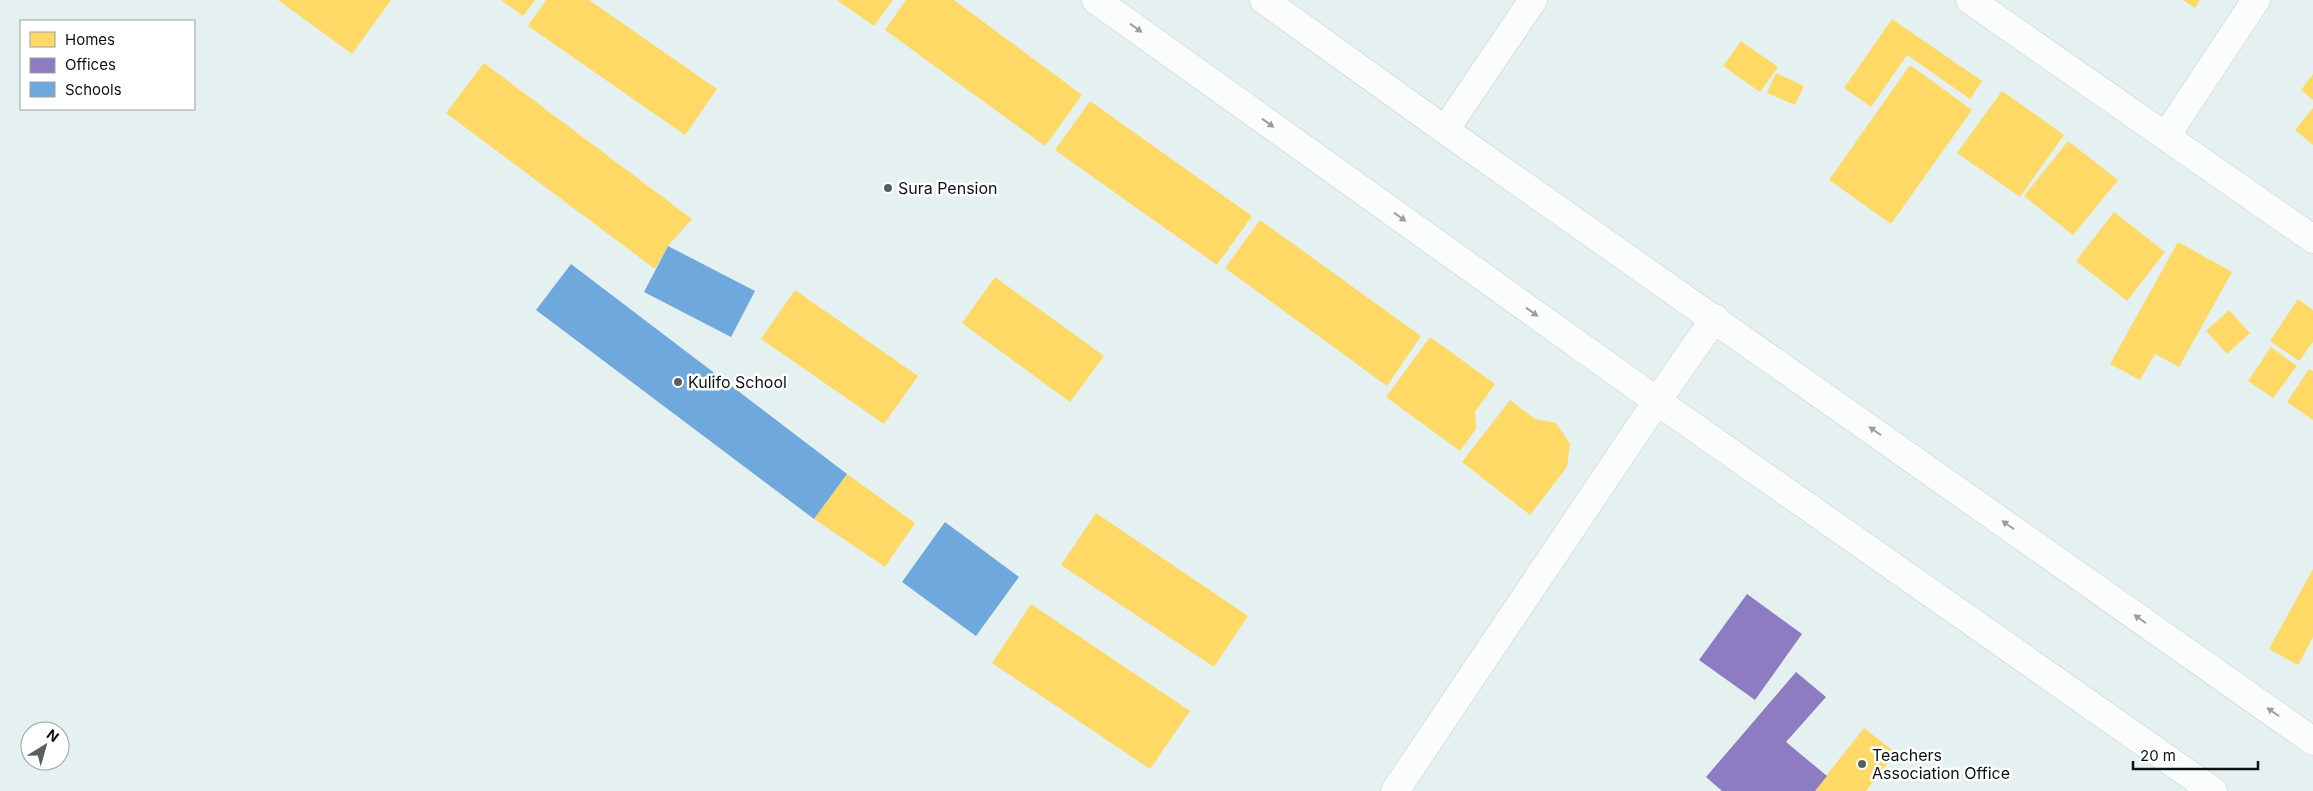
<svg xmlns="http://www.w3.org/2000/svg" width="2313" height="791" viewBox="0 0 2313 791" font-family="Inter,sans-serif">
<rect width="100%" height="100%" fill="#e5f1f1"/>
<path fill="#ffd966" d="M278 0H391L352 54Z
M501 0H535L523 16Z
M546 0H589L717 89 685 135 528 26Z
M837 0H893L874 26Z
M906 0H954L1082 95 1045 146 885 30Z
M2183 0H2200L2195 8Z
M1892 19 1982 81 1970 99 1907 55 1871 107 1844 88Z
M1741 41 1778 67 1760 92 1723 66Z
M484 63 692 219 668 246 655 269 446 113Z
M1910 65 1972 110 1891 224 1829 180Z
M1776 73 1804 86 1795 105 1767 93Z
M2313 74V100L2301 90Z
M2002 91 2064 135 2020 197 1957 153Z
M1090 101 1252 216 1217 265 1055 150Z
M2313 108V145L2295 130Z
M2068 141 2118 180 2073 235 2024 196Z
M2114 212 2165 252 2127 301 2076 261Z
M1260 220 1421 336 1387 386 1225 268Z
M2178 242 2232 272 2179 367 2155 354 2140 380 2110 364Z
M995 277 1104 356 1070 402 962 323Z
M795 290 918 376 884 424 761 339Z
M2298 299 2313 310V342L2299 361 2270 341Z
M2229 310 2250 333 2227 354 2206 331Z
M1430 337 1495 384 1475 412 1476 429 1460 451 1386 397Z
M2271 347 2297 366 2273 398 2248 381Z
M2309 369 2313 371V420L2287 402Z
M1510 400 1535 419 1556 423 1570 444 1567 467 1530 515 1462 462Z
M847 474 915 523 885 567 814 519Z
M1096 513 1248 616 1214 667 1061 565Z
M2313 569V637L2298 665 2269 649Z
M1031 604 1190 711 1150 769 992 663Z
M1864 728 1896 753 1866 791H1814Z"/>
<path fill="#8e7cc3" d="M1747 594 1802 634 1755 700 1699 660Z
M1796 672 1826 697 1786 742 1827 776 1815 791H1722L1706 777Z"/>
<path fill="#6fa8dc" d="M668 246 755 291 731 337 644 292Z
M571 264 847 474 814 519 536 310Z
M945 522 1019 577 976 636 902 582Z"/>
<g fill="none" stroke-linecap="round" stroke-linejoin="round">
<defs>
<path id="minor" d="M1970 0 2313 239
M1445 130 1533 0
M2166 136 2256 0
M1395 791 1657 401 1715 318"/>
<path id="secondary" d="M1096 0 1657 401 2213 791
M1264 0 1445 130 2313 741"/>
</defs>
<use href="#minor" stroke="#c4cdcd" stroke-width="29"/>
<use href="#secondary" stroke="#c4cdcd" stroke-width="29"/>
<use href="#minor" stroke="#fbfdfd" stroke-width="28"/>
<use href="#secondary" stroke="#fbfdfd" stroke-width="28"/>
</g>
<defs><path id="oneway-solid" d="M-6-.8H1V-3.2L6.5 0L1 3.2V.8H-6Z" transform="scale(1.25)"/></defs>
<g fill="#9b9f9f">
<use href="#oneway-solid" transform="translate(1136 28) rotate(36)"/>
<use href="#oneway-solid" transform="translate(1268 123) rotate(36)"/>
<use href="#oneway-solid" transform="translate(1400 217) rotate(36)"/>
<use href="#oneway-solid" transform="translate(1532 312) rotate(36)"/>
<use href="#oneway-solid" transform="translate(1875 431) rotate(-145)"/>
<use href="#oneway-solid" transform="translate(2008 525) rotate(-145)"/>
<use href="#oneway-solid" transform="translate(2140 619) rotate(-145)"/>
<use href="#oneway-solid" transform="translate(2273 712) rotate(-145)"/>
</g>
<g fill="#576060" stroke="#fff" stroke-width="2">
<circle cx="888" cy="188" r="5"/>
<circle cx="678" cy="382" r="5"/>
<circle cx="1862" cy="764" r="5"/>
</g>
<g text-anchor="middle" stroke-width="5" stroke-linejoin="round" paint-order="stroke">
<g font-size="16" fill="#0a1212" stroke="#fff" text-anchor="start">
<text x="898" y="194">Sura Pension</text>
<text x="688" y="388">Kulifo School</text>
<text x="1872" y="761">Teachers<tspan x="1872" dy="18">Association Office</tspan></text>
</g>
</g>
<rect x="20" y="20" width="175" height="90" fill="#ffffff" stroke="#9da0a0"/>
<rect x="30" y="32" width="25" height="15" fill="#ffd966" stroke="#9da0a0"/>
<text x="65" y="45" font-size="15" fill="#0a1212">Homes</text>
<rect x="30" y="58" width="25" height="15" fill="#8e7cc3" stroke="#9da0a0"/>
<text x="65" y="70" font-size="15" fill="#0a1212">Offices</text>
<rect x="30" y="82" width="25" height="15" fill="#6fa8dc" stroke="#9da0a0"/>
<text x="65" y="95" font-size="15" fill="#0a1212">Schools</text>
<g transform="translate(45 746) rotate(37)"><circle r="24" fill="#ffffff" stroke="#9da0a0"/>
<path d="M0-4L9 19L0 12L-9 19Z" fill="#576060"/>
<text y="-8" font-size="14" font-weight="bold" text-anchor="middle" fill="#0a1212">N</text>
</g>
<path d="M2133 761v8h125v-8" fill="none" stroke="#0a1212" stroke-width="2.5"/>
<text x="2140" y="761" font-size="15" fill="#0a1212" stroke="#ffffff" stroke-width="4" paint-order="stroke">20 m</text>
</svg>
